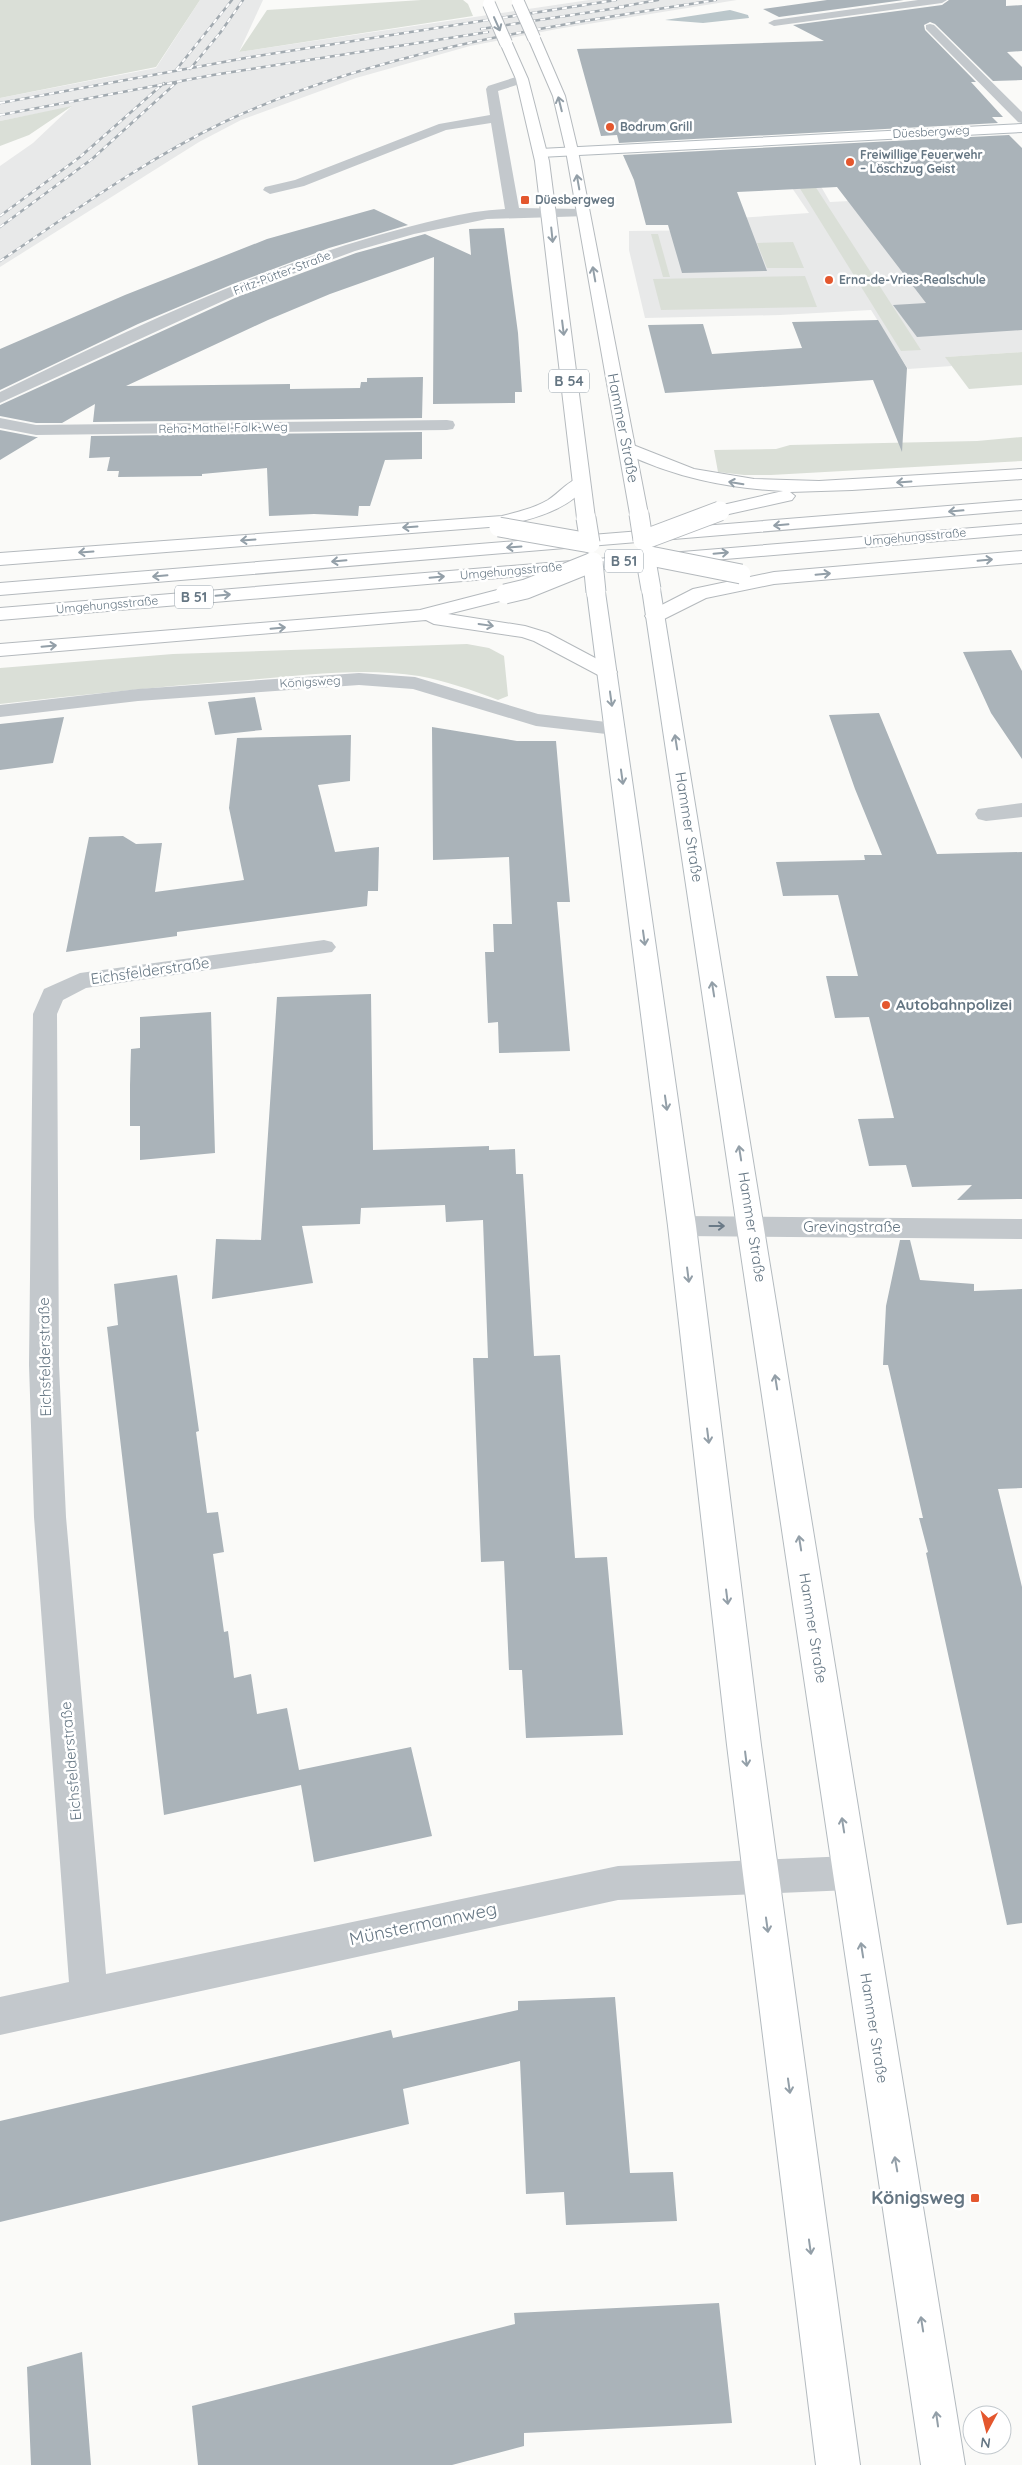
<svg xmlns="http://www.w3.org/2000/svg" width="1022" height="2465" viewBox="0 0 1022 2465" font-family="Quicksand,sans-serif">
<rect width="100%" height="100%" fill="#fafaf8"/>
<path fill="#e8e9e9" d="M200 0H263L239 52 589 0H737L557 29 470 46 356 78 241 120 199 142 0 267V166L33 143 71 107 0 121V98L156 68Z
M819 183 830 202 949 196 1022 200V352L946 357 952 366 908 369 871 310 780 315 645 318 629 250V231L727 230 723 219 809 213 790 185Z"/>
<path fill="#dadfd7" d="M0 0H200L156 67 0 98Z
M421 0H463L468 4 473 16 239 52 267 10Z
M72 106 29 135 0 146V121Z
M815 186 921 350 901 351 799 187Z
M651 234H658L670 277H663Z
M793 242 804 268H767L757 243Z
M805 276 817 307 661 310 653 279Z
M1022 352V385L969 389 945 357Z
M1022 437V461L771 475H744L718 472 714 450 776 449 790 445 977 441Z
M467 644 489 648 504 656 508 696 498 700C472 690 446 681 419 676 358 666 294 677 234 681 156 687 78 695 0 704V668L173 654Z"/>
<path fill="#bbc7cb" d="M730 10 748 15 749 18 703 23 665 20Z"/>
<path fill="#aab3b9" d="M827 0H904L779 17 763 9Z
M949 0H1006V6L1022 5V51L1007 52 1022 67V80L993 81 935 24 930 22 924 25 925 30 976 82H971L1003 117H992L998 123 619 143 617 135 601 136 577 49 824 41 793 25 942 5Z
M1009 135 1022 148V330L917 337 893 305 926 303 837 187 737 192 767 271 682 273 668 225H646L634 180 623 155Z
M374 209 408 225 329 248 233 284 138 324 0 390V349L125 295 267 239Z
M504 228 518 333 522 392H515V403L433 404 434 257 330 294 268 320 126 386 290 384V389L360 388 361 382H367V378L423 377 422 418 93 422 95 404 62 423H36L0 416V405L237 297 356 253 425 234 471 255 469 229Z
M878 320 907 368 902 452 873 380 665 393 648 325 703 324 712 354 802 348 792 322Z
M0 430 36 437H38L0 460Z
M422 432V459L385 460 370 506H359L358 516 314 514 269 516 267 468 202 474V476L118 477 119 471H107L110 457 89 458 91 436Z
M1011 650 1022 671V759L991 713 963 652Z
M255 697 262 730 215 735 208 702Z
M879 713 937 854 1022 852V1199L957 1200 972 1185 912 1187 906 1165 869 1166 858 1119 894 1118 869 1017 835 1018 826 976H858L838 895 783 896 776 862 865 860 864 855H882L855 789 829 715Z
M64 717 53 763 0 770V724Z
M432 727 517 741H556L570 902H557L570 1051 499 1053 498 1022 488 1023 485 952H494L493 924H512L509 857 433 860Z
M351 735 350 781 318 785 335 852 379 847 378 891H368L367 906 177 932V936L66 952 89 837 123 836 136 844 162 843 155 892 244 880 229 808 237 738Z
M371 994 373 1150 489 1146V1150L515 1149 516 1174H523L534 1356 560 1355 575 1558 607 1557 623 1735 526 1738 522 1670H509L504 1561 481 1562 473 1358H488L483 1220 446 1222 445 1205 361 1208 360 1224 302 1226 313 1283 212 1299 216 1239 261 1240 277 997Z
M211 1012 215 1153 140 1160V1126H130V1085L131 1049 140 1048V1017Z
M900 1240H910L920 1280 974 1284V1291L1022 1289V1488L998 1489 1022 1587V1923L1007 1925 926 1553 928 1552 919 1518H923L888 1365H883L886 1306Z
M177 1275 199 1431 196 1432 207 1513 218 1512 224 1552 213 1554 224 1632 228 1631 234 1678 251 1674 257 1714 287 1708 299 1770 411 1747 432 1836 314 1862 301 1785 164 1815 107 1327 118 1325 114 1284Z
M615 1997 630 2173 673 2172 677 2221 566 2225 564 2192 526 2194 520 2061 403 2089 409 2124 0 2222V2121L391 2030 393 2038 518 2010V2001Z
M719 2303 732 2423 524 2433V2446L452 2465H198L192 2406 515 2324 514 2313Z
M82 2352 91 2465H31L27 2367Z"/>
<g fill="none" stroke-linecap="round" stroke-linejoin="round">
<defs>
<path id="secondary" d="M1022 124V132L540 157 534 153 540 149Z
M651 583 658 585 660 589 965 2465H921L642 589 644 585Z
M596 586 603 588 605 592 696 1226 761 1745 860 2465H816L727 1745 668 1226 587 592 589 588Z"/>
<path id="primary" d="M534 35 540 38 565 96 578 151 648 514 645 518H633L630 514 566 151 553 96 528 38Z
M506 40 512 43 528 79 549 161 595 518 592 522H580L577 518 535 161 516 79 500 43Z"/>
<path id="highway" d="M628 443 694 469 754 479 819 481 1022 469V479L852 490 790 492 795 496 792 500 720 516 714 515 711 511 714 507 783 491C725 488 674 477 622 452L620 448 622 444Z
M581 477 587 478 590 482C570 510 533 519 502 526L0 565V553L502 516C518 512 534 508 548 500 559 493 569 480 581 477Z
M1022 500V510L0 595V583Z
M1022 524V534L0 620V608Z
M1022 551V563L774 584 706 598 662 620H648L645 616 648 612 693 589 774 572Z
M505 588 512 590 514 594 512 598 448 614 525 626 548 633 614 668 617 672 614 676 607 678 600 676 534 641 522 637 434 624 426 620 0 656V644L420 610Z"/>
</defs>
<use href="#secondary" stroke="#b3babf" stroke-width="2"/>
<use href="#primary" stroke="#b5babe" stroke-width="2"/>
<use href="#highway" stroke="#b4b9bd" stroke-width="2"/>
<path fill="#c3c8cc" fill-rule="evenodd" d="M918 0H947L942 3 774 26 768 23 774 20Z
M930 24 934 25 1022 112V123L1018 122 926 29V25Z
M522 75 526 76 528 79 526 82 498 91 519 208 583 209 588 210 590 213 588 216 487 219 414 234 355 251 236 295 0 403V392C123 332 247 273 379 235 420 224 463 211 505 209L491 123 446 130 304 186 270 194 263 190 265 187 295 180 439 124 490 115 486 89 488 86Z
M0 418 36 425 447 420 453 421 455 425 453 429 447 430 36 435 0 428Z
M359 673 415 677 538 714 615 723 622 725 625 729 622 733 615 735 536 726 413 689 359 685 138 701 0 717V705L138 689Z
M1022 803V817L986 821 978 819 975 814 978 809Z
M324 940 332 942 336 947 332 952 86 988 63 1000 57 1014 59 1365 66 1517 106 1974 618 1866 850 1856 863 1861 868 1873 863 1885 850 1890 618 1900 0 2035V1997L69 1982 34 1517 29 1365 33 1014 44 989 80 973Z
M682 1216 1022 1219V1239L682 1236 672 1233 668 1226 672 1219Z"/>
<use href="#secondary" fill="#fff" fill-rule="evenodd"/>
<use href="#primary" fill="#fff" fill-rule="evenodd"/>
<use href="#highway" fill="#fff" fill-rule="evenodd"/>
<defs>
<path id="rail" d="M619 7 658 0
M481 29 624 7
M190 69 220 33 243 0
M176 70 232 0
M0 103 251 57 616 0
M0 115 213 75 488 32
M0 216 80 157 164 83
M0 227 92 159 177 82
M0 261C73 212 145 160 224 122 378 50 550 26 716 0"/>
</defs>
<use href="#rail" stroke="#a2aab0" stroke-width="2.5"/>
<use href="#rail" stroke="#fff" stroke-width="2" stroke-dasharray="5" stroke-linecap="butt"/>
<defs>
<path id="secondary-bridge" d="M645 555 651 589
M593 562 596 592"/>
<path id="primary-bridge-far1" d="M518 2 534 38
M489 4 506 43"/>
<path id="primary-bridge" d="M639 514 643 540
M586 518 590 543"/>
<path id="highway-bridge" d="M499 527 590 543
M643 540 720 511
M645 555 741 574
M505 594 526 589 593 562"/>
</defs>
<use href="#secondary-bridge" stroke="#b3babf" stroke-width="21" stroke-linecap="butt"/>
<use href="#primary-bridge-far1" stroke="#b5babe" stroke-width="14" stroke-linecap="butt"/>
<use href="#primary-bridge" stroke="#b5babe" stroke-width="21" stroke-linecap="butt"/>
<use href="#highway-bridge" stroke="#b4b9bd" stroke-width="21" stroke-linecap="butt"/>
<use href="#secondary-bridge" stroke="#fff" stroke-width="19"/>
<use href="#primary-bridge-far1" stroke="#fff" stroke-width="12"/>
<use href="#primary-bridge" stroke="#fff" stroke-width="19"/>
<use href="#highway-bridge" stroke="#fff" stroke-width="19"/>
</g>
<defs><path id="oneway-shaft" d="M-6 0H5M1.5-3L5.5 0L1.5 3" fill="none" stroke-width="1.6" stroke-linecap="round" stroke-linejoin="round" transform="scale(1.25)"/></defs>
<g stroke="#939fa8">
<use href="#oneway-shaft" transform="translate(497 24) rotate(66)"/>
<use href="#oneway-shaft" transform="translate(560 104) rotate(-104)"/>
<use href="#oneway-shaft" transform="translate(578 182) rotate(-100)"/>
<use href="#oneway-shaft" transform="translate(552 235) rotate(84)"/>
<use href="#oneway-shaft" transform="translate(594 274) rotate(-100)"/>
<use href="#oneway-shaft" transform="translate(563 328) rotate(83)"/>
<use href="#oneway-shaft" transform="translate(904 482) rotate(176)"/>
<use href="#oneway-shaft" transform="translate(736 483) rotate(-171)"/>
<use href="#oneway-shaft" transform="translate(956 511) rotate(175)"/>
<use href="#oneway-shaft" transform="translate(781 525) rotate(175)"/>
<use href="#oneway-shaft" transform="translate(410 527) rotate(176)"/>
<use href="#oneway-shaft" transform="translate(248 540) rotate(176)"/>
<use href="#oneway-shaft" transform="translate(514 547) rotate(176)"/>
<use href="#oneway-shaft" transform="translate(86 552) rotate(176)"/>
<use href="#oneway-shaft" transform="translate(721 553) rotate(-5)"/>
<use href="#oneway-shaft" transform="translate(985 560) rotate(-5)"/>
<use href="#oneway-shaft" transform="translate(339 561) rotate(175)"/>
<use href="#oneway-shaft" transform="translate(823 574) rotate(-5)"/>
<use href="#oneway-shaft" transform="translate(160 576) rotate(175)"/>
<use href="#oneway-shaft" transform="translate(437 577) rotate(-5)"/>
<use href="#oneway-shaft" transform="translate(223 595) rotate(-5)"/>
<use href="#oneway-shaft" transform="translate(486 625) rotate(8)"/>
<use href="#oneway-shaft" transform="translate(278 628) rotate(-5)"/>
<use href="#oneway-shaft" transform="translate(49 646) rotate(-5)"/>
<use href="#oneway-shaft" transform="translate(611 699) rotate(82)"/>
<use href="#oneway-shaft" transform="translate(676 742) rotate(-99)"/>
<use href="#oneway-shaft" transform="translate(622 777) rotate(82)"/>
<use href="#oneway-shaft" transform="translate(644 938) rotate(82)"/>
<use href="#oneway-shaft" transform="translate(713 989) rotate(-99)"/>
<use href="#oneway-shaft" transform="translate(666 1103) rotate(82)"/>
<use href="#oneway-shaft" transform="translate(740 1153) rotate(-99)"/>
<use href="#oneway-shaft" transform="translate(688 1275) rotate(83)"/>
<use href="#oneway-shaft" transform="translate(776 1382) rotate(-99)"/>
<use href="#oneway-shaft" transform="translate(708 1436) rotate(83)"/>
<use href="#oneway-shaft" transform="translate(800 1543) rotate(-99)"/>
<use href="#oneway-shaft" transform="translate(727 1597) rotate(83)"/>
<use href="#oneway-shaft" transform="translate(746 1759) rotate(83)"/>
<use href="#oneway-shaft" transform="translate(843 1825) rotate(-99)"/>
<use href="#oneway-shaft" transform="translate(767 1925) rotate(82)"/>
<use href="#oneway-shaft" transform="translate(862 1950) rotate(-99)"/>
<use href="#oneway-shaft" transform="translate(789 2086) rotate(82)"/>
<use href="#oneway-shaft" transform="translate(896 2164) rotate(-100)"/>
<use href="#oneway-shaft" transform="translate(810 2247) rotate(82)"/>
<use href="#oneway-shaft" transform="translate(922 2324) rotate(-99)"/>
<use href="#oneway-shaft" transform="translate(937 2419) rotate(-98)"/>
</g>
<use stroke="#6a7a87" href="#oneway-shaft" transform="translate(717 1226)"/>
<g fill="#e4572e" stroke="#fff" stroke-width="2">
<circle cx="610" cy="127" r="5"/>
<circle cx="850" cy="162" r="5"/>
<rect x="520" y="195" width="10" height="10" rx="2.5"/>
<circle cx="829" cy="280" r="5"/>
<circle cx="886" cy="1005" r="5"/>
<rect x="970" y="2193" width="10" height="10" rx="2.5"/>
</g>
<g text-anchor="middle" stroke-width="5" stroke-linejoin="round" paint-order="stroke">
<g font-size="12" font-weight="bold" fill="#657683" stroke="#fff" text-anchor="start">
<text x="620" y="131">Bodrum Grill</text>
<text x="860" y="159">Freiwillige Feuerwehr<tspan x="860" dy="14">– Löschzug Geist</tspan></text>
<text x="535" y="204">Düesbergweg</text>
<text x="839" y="284">Erna-de-Vries-Realschule</text>
</g>
<g font-size="12" fill="#657683" stroke="#fff">
<text transform="translate(931 132) rotate(-3)" y="4">Düesbergweg</text>
<text transform="translate(282 273) rotate(-21)" y="4">Fritz-Pütter-Straße</text>
<text transform="translate(223 428) rotate(-1)" y="4">Reha-Mathel-Falk-Weg</text>
<text transform="translate(915 537) rotate(-5)" y="4">Umgehungsstraße</text>
<text transform="translate(511 571) rotate(-5)" y="4">Umgehungsstraße</text>
<text transform="translate(107 605) rotate(-5)" y="4">Umgehungsstraße</text>
<text transform="translate(310 682) rotate(-3)" y="4">Königsweg</text>
</g>
<g fill="#fff" stroke="#939fa8" stroke-width="1">
<rect x="549" y="369.5" width="40" height="23" rx="4"/>
<rect x="605" y="549.5" width="38" height="23" rx="4"/>
<rect x="175" y="585.5" width="38" height="23" rx="4"/>
</g>
<g font-size="14" font-weight="bold" fill="#657683">
<text x="569" y="386">B 54</text>
<text x="624" y="566">B 51</text>
<text x="194" y="602">B 51</text>
</g>
<g font-size="15" fill="#657683" stroke="#fff">
<text transform="translate(623 428) rotate(79)" y="5">Hammer Straße</text>
<text transform="translate(689 827) rotate(81)" y="5">Hammer Straße</text>
<text transform="translate(150 971) rotate(-8)" y="5">Eichsfelderstraße</text>
<text transform="translate(752 1227) rotate(81)" y="5">Hammer Straße</text>
<text x="852" y="1232">Grevingstraße</text>
<text transform="translate(45 1357) rotate(-91)" y="5">Eichsfelderstraße</text>
<text transform="translate(813 1628) rotate(81)" y="5">Hammer Straße</text>
<text transform="translate(71 1761) rotate(-95)" y="5">Eichsfelderstraße</text>
<text transform="translate(874 2028) rotate(81)" y="5">Hammer Straße</text>
</g>
<g font-size="15" font-weight="bold" fill="#657683" stroke="#fff" text-anchor="start">
<text x="896" y="1010">Autobahnpolizei</text>
</g>
<g font-size="18" fill="#657683" stroke="#fff">
<text transform="translate(423 1924) rotate(-12)" y="6">Münstermannweg</text>
</g>
<g font-size="18" font-weight="bold" fill="#657683" stroke="#fff" text-anchor="end">
<text x="965" y="2204">Königsweg</text>
</g>
</g>
<g transform="translate(987 2430) rotate(187)"><circle r="24" fill="#ffffff" stroke="#c1c8cd"/>
<path d="M0-4L9 19L0 12L-9 19Z" fill="#e4572e"/>
<text y="-8" font-size="14" font-weight="bold" text-anchor="middle" fill="#657683">N</text>
</g>
</svg>
